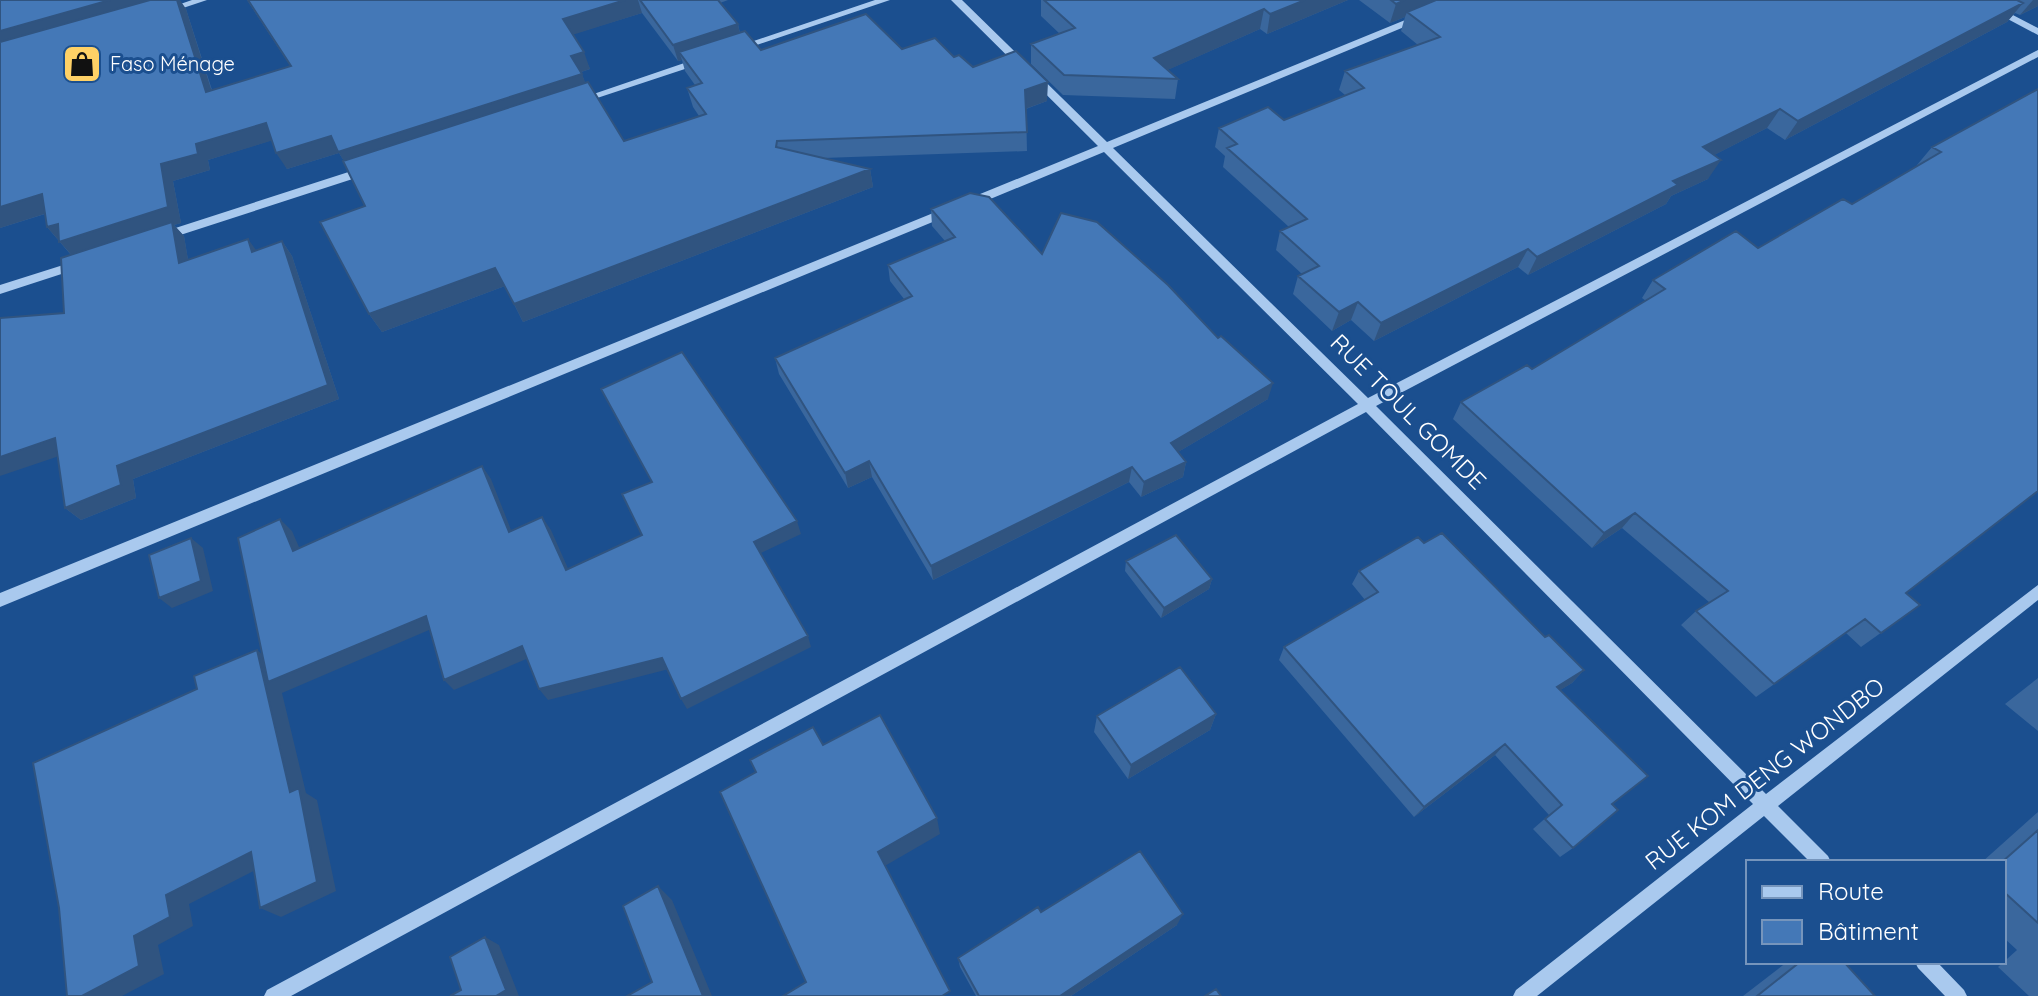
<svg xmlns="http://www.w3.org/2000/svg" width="2038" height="996" viewBox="0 0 2038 996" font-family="Quicksand,sans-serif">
<rect width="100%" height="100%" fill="#1b4f8f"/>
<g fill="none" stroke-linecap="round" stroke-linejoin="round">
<path fill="#a9c9ee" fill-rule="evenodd" d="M192 0H207L168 13 163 10Z
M875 0H890L742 50 733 48Z
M951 0H962L1107 142 1415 16H1421V20L1113 148 1368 398 2038 50V57L1376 406 1766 794 2038 585V600L1778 806 1828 856 1831 862H1810L1764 816 1537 996H1513L1516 990 1753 804 1366 412 291 996H264L267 990 1358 404 1104 152 971 207H963V201L1098 146Z
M1972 0H1984L2038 28V35Z
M699 58 704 61 703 63 582 103 578 104 573 101Z
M364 167 370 171 368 174 168 239H160L158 236 160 233Z
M948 207 952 208V214L0 607V593Z
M79 260 85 264 83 267 0 294V285Z
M1915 962H1937L1964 990 1967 996H1945L1918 968Z"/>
</g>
<path fill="#3a679d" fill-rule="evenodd" d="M0 0H179L186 9 212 90 291 67 247 0H728L720 3 738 24 740 33 761 50 902 49 954 57 973 67 1047 101 1026 109 1027 151 823 158 870 169 873 187 523 322 505 286 382 332 369 314 365 206 344 161 339 153 287 169 272 140 208 160 210 170 173 181 181 223 174 225 184 236 188 260 256 251 282 241 292 256 339 399 133 479 136 498 81 520 65 508 64 313 71 255 47 227 45 214 0 228ZM642 13 678 61 682 60 685 71 695 85 687 88 693 107 699 116 624 141 585 83 581 72 590 69 573 34Z
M1041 0H1348L1267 34 1260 29 1167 70 1178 79 1175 99 1063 95 1031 64V44L1060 34 1041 16Z
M1359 0H2038V6L2020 15 2015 13 2007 22 1785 140 1767 128 1714 155 1708 179 1671 196 1666 204 1528 275 1518 267 1374 341 1351 320 1332 331 1293 294 1298 276 1302 274 1276 250 1280 231 1289 227 1223 167 1225 156 1215 147 1219 128 1284 120 1345 95 1339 90 1345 71 1418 45 1401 31 1405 17 1390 23Z
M2038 89 1906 593 1920 605 1861 647 1846 633 1756 697 1681 625 1696 611 1709 602 1622 528 1592 548 1453 419 1461 402 1532 369 1646 301 1642 298 1653 280 1758 248 1852 204 1918 166 1917 165 1932 147Z
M931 209 1042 254 1268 399 1178 452 1186 462 1183 477 1141 497 1129 482 933 580 872 477 848 488 779 374 775 358 904 299 890 281 888 265 945 241 932 226Z
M1424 543 1545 637 1584 670 1572 683 1560 690 1612 804 1573 848 1560 857 1533 829 1549 815 1495 755 1414 817 1279 660 1284 647 1365 600 1352 584 1359 571Z
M1126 561 1212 579 1209 589 1161 618 1125 571Z
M2038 678V731L2005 704Z
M1216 714 1210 730 1128 779 1094 732 1097 716Z
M2038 812V996H2029L1998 967 2017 950 2004 938V862H1982Z
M1041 912 1177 925 1071 996H976L960 967 958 958Z
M1787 962H1844L1875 996H1743Z"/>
<path fill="#305480" d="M110 0H180L186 9 217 108 206 92 0 51V31Z
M625 0H638L642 13 569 36 563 19Z
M1305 0H1348L1267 34 1270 14Z
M1405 0H1446L1407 12 1405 17 1390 23 1396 4Z
M2033 0H2038V6L2020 15Z
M2023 3 2007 22 1785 140 1798 121Z
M1264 9 1260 29 1152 77 1154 58Z
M738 24 741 40 679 52 682 60 678 61 673 45Z
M584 52 590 69 578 73 571 56Z
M582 74 588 90 348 168 339 153 287 169 276 153 331 136Z
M1048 82 1047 101 1025 109V90Z
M1780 109 1767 128 1691 167 1703 147Z
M266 123 277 139 208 160 210 170 173 181 181 223 174 225 184 236 191 277 74 258 47 227 196 144Z
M1721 160 1708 179 1671 196 1666 204 1528 275 1537 257 1673 181Z
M870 169 873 187 523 322 514 304Z
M42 194 57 210 0 228V207Z
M248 239 259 254 252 252Z
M282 241 292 256 339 399 133 479 136 498 81 520 65 508 117 466Z
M1528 249 1518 267 1374 341 1381 323Z
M495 268 505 286 382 332 369 314Z
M1358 302 1351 320 1332 331 1339 312Z
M1273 383 1268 399 1168 458 1171 443Z
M55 438 71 452 0 476V457Z
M869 461 872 477 848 488 845 473Z
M1186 462 1183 477 1141 497 1144 482Z
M482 466 491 479 517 545 509 532Z
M1132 467 1129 482 933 580 931 566Z
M1635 513 1622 528 1592 548 1604 533Z
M542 517 551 530 574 582 566 570Z
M280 519 292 531 306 563 293 551Z
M797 521 801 534 759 554 754 542Z
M191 538 203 548 213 591 172 608 159 598Z
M1212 579 1209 589 1161 618 1164 608Z
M426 616 436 627 282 693 306 793 317 800 336 891 281 917 260 908 290 792 257 650 275 664Z
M808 636 811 647 687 709 681 699Z
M522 646 531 657 454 690 444 680Z
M662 658 669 669 548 700 539 689Z
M1584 670 1572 683 1546 699 1557 687Z
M1216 714 1210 730 1128 779 1131 765Z
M1505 744 1495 755 1414 817 1424 807Z
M937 818 940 834 883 867 878 852Z
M251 852 271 862 189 904 193 926 158 945 164 974 122 996H82L134 936 166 895Z
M658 886 672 900 712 996H703Z
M1183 914 1177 925 1071 996H1060Z
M485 937 499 945 519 996H496Z"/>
<path fill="#4478b7" stroke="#305480" stroke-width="2" d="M0 0H110L0 31Z
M150 0H177L206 92 291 66 248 0H625L563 19 584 52 571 56 582 74 338 152 331 136 276 153 266 123 196 144 198 154 161 164 168 207 59 242 58 224 47 227 42 194 0 207V42Z
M640 0H718L738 24 673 45Z
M1044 0H1305L1270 14 1264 9 1154 58 1178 79 1064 75 1031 44 1075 28Z
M1391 0H1405L1396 4Z
M1436 0H2017L2023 3 1798 121 1780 109 1703 147 1721 160 1673 181 1678 185 1537 257 1528 249 1381 323 1358 302 1339 312 1298 276 1319 266 1280 231 1307 219 1227 148 1237 144 1219 128 1268 107 1284 120 1364 88 1345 71 1440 37 1407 12Z
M866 14 902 49 935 38 954 57 959 55 973 67 1016 51 1048 82 1025 90 1027 132 777 141 776 147 870 169 514 304 495 268 369 314 320 222 365 206 343 161 588 82 624 141 706 114 687 88 702 83 679 52 745 31 761 50Z
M2038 89V491L1906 593 1920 605 1881 633 1865 619 1774 684 1696 611 1728 591 1635 513 1604 533 1461 402 1527 365 1532 369 1665 289 1653 280 1736 231 1758 248 1843 199 1852 204 1941 152 1932 147Z
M970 193 989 197 1042 254 1061 213 1097 222 1168 285 1218 338 1221 336 1273 383 1171 443 1186 462 1144 482 1132 467 931 566 869 461 845 473 775 358 912 296 888 265 955 237 931 209Z
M172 222 179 263 248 239 252 252 282 241 328 385 117 466 121 485 65 508 55 438 0 457V318L64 313 61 258Z
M682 352 797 521 754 542 808 636 681 699 662 658 539 689 522 646 444 680 426 616 268 682 238 538 280 519 293 551 482 466 509 532 542 517 566 570 642 535 622 494 652 482 601 389Z
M1442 533 1545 637 1549 635 1584 670 1557 687 1648 776 1612 804 1618 810 1573 848 1545 819 1562 805 1505 744 1424 807 1284 647 1378 592 1359 571 1418 537 1424 543Z
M1176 535 1212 579 1164 608 1126 561Z
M191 538 201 581 159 598 149 555Z
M257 650 290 792 299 788 317 882 260 908 251 852 166 895 170 917 134 936 139 966 82 996H67L59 908 33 763 197 689 194 676Z
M1180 667 1216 714 1131 765 1097 716Z
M880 715 937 818 878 852 950 991 942 996H783L806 982 720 792 756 772 750 760 813 727 823 745Z
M2038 830V923L2004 892V862H2002Z
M1140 851 1183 914 1060 996H979L958 958 1038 907 1041 912Z
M658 886 703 996H627L652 982 623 906Z
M485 937 506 990 496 996H450L461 990 450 957Z
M1800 962H1844L1875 996H1757Z
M1216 989 1221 996H1205Z"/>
<defs>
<symbol id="shop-square" viewBox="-11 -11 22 22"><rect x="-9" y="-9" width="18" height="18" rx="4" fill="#ffd166" stroke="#1b4f8f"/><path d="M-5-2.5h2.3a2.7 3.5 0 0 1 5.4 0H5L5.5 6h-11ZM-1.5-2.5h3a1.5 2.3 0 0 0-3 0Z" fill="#111"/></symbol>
</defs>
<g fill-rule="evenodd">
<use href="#shop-square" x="60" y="42" width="44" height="44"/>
</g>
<g text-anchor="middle" stroke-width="6" stroke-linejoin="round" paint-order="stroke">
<g font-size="20" fill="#fff" stroke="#1b4f8f" text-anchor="start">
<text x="110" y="71">Faso Ménage</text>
</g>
<g font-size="24" fill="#fff" stroke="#1b4f8f">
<text transform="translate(1408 412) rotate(45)" y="8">RUE TOUL GOMDE</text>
<text transform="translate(1765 774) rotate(-38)" y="8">RUE KOM DENG WONDBO</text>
</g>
</g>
<rect x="1746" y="860" width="260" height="104" fill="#1b4f8f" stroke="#7695bc" stroke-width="2"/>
<rect x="1762" y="886" width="40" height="12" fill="#a9c9ee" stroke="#7695bc" stroke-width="2"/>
<text x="1818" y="900" font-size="24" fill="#ffffff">Route</text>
<rect x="1762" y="920" width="40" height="24" fill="#4478b7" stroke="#7695bc" stroke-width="2"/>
<text x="1818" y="940" font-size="24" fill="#ffffff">Bâtiment</text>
</svg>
